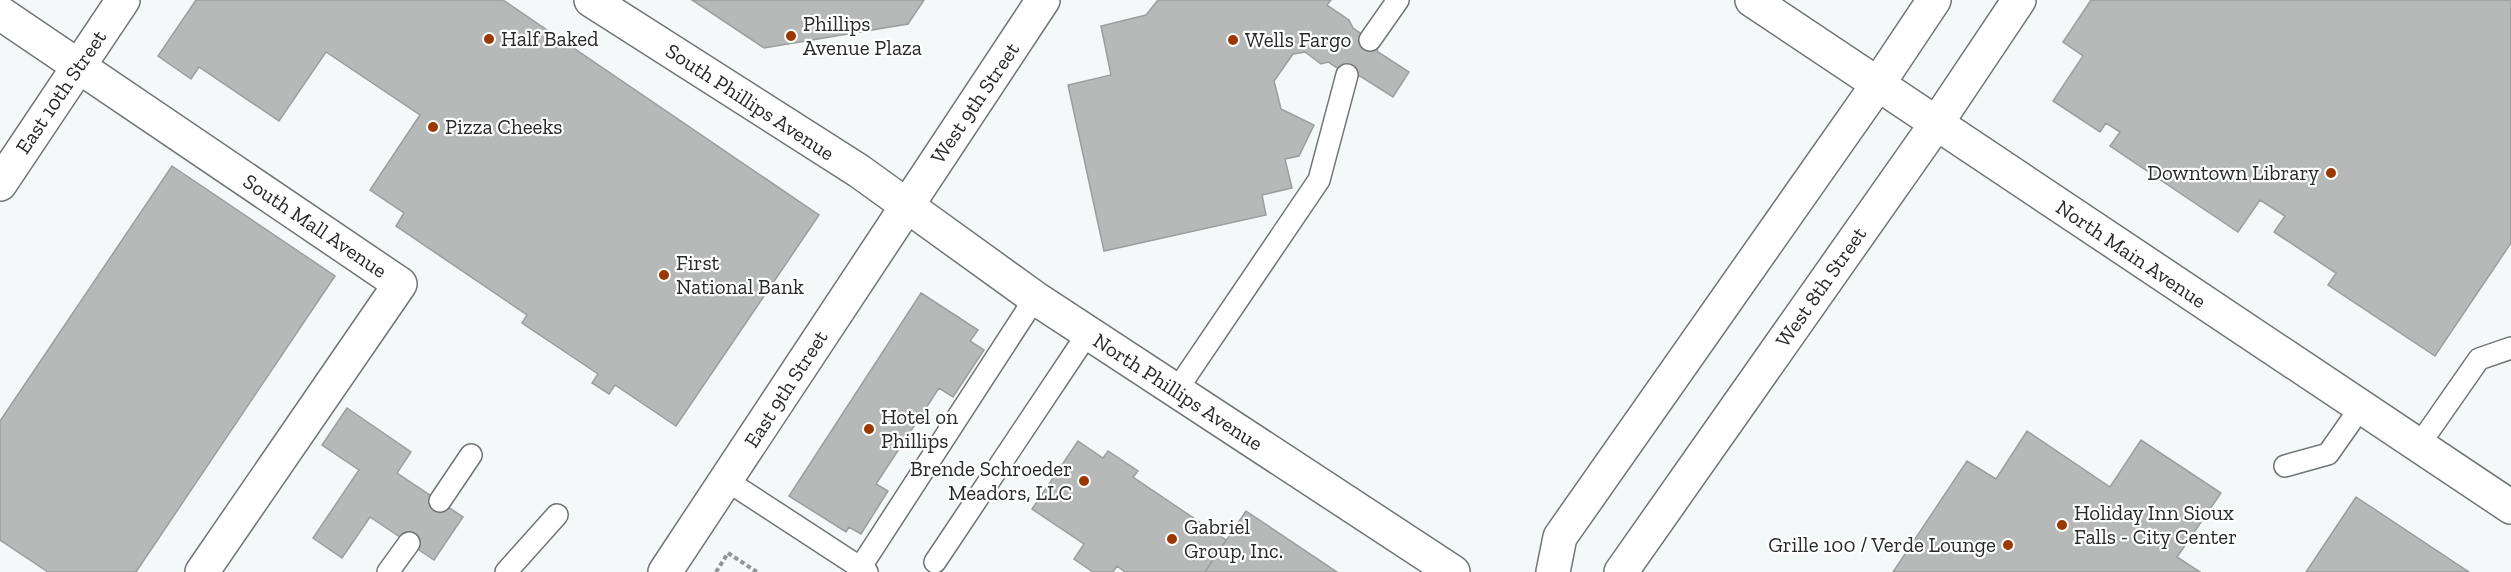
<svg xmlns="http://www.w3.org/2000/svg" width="2511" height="572" viewBox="0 0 2511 572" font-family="'Zilla Slab',serif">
<rect width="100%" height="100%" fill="#f4f8f8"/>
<path fill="#b6b9b8" stroke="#9b9e9c" stroke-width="1.5" d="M196 0H503L819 215 676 426 615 385 609 394 592 383 598 374 522 323 527 315 396 226 404 213 370 190 420 115 326 52 279 121 199 67 191 79 158 56Z
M692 0H924L908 24 764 48Z
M1158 0H1331L1327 5 1349 20 1353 28 1375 43 1378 52 1409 72 1393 97 1360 76 1352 78 1328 62 1321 64 1305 52 1293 54 1274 81 1281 109 1314 125 1299 156 1285 159 1292 188 1262 195 1266 215 1104 251 1068 85 1111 75 1101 26 1146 15Z
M2091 0H2511V243L2435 356 2328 285 2336 273 2274 232 2285 216 2260 200 2238 232 2110 146 2120 132 2106 123 2100 132 2053 101 2083 56 2063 42Z
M172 166 335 276 136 572H48L0 540V421Z
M921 293 978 330 970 341 984 350 953 397 939 388 876 484 888 491 861 534 849 527 846 532 789 496Z
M347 408 411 452 397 473 463 517 434 560 370 517 342 558 313 538 359 470 322 445Z
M2027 431 2110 487 2141 440 2221 493 2177 557 2200 572H1893L1967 461 1996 479Z
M1078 441 1103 458 1108 451 1138 471 1133 477 1226 540 1205 572H1125L1117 566 1113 572H1093L1074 559 1084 544 1032 509Z
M2356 497 2469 572H2306Z
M1246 511 1337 572H1205Z"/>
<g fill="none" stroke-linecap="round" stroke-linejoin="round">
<defs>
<path id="service" d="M1370 40 1398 0
M1176 391 1319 180 1347 75
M2419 445 2479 359 2511 348
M2285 466 2328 454 2361 407
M726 480 867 572
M440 501 471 455
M935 562 1088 333
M860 568 1035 298
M388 572 409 543
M506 572 557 515"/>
<path id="minor" d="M0 13 400 284 202 572"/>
<path id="tertiary" d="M591 0 859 171 1035 298 1453 572
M1752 0 2511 507
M665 572 1043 0"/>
<path id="secondary" d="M1553 572 1560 537 1878 84 1934 0
M1621 572 1936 124 2019 0"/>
<path id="primary" d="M0 184 123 0"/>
</defs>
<use href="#service" stroke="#717474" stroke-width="24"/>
<use href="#minor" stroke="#717474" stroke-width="36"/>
<use href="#tertiary" stroke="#717474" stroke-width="36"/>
<use href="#secondary" stroke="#717474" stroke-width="36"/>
<use href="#primary" stroke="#717474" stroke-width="36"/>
<path stroke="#939595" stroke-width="4" stroke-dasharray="4.5 3" stroke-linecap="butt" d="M716 572 728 553 757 572"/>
<use href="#service" stroke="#fff" stroke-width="21"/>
<use href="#minor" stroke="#fff" stroke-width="33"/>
<use href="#tertiary" stroke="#fff" stroke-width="33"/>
<use href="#secondary" stroke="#fff" stroke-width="33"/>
<use href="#primary" stroke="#fff" stroke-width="33"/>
</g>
<g fill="#9b3800" stroke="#fff" stroke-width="2">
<circle cx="791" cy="36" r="6"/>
<circle cx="489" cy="39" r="6"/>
<circle cx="1233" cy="40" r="6"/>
<circle cx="433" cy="127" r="6"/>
<circle cx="2331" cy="173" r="6"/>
<circle cx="664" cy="275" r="6"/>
<circle cx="869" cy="429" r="6"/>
<circle cx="1084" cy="481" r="6"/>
<circle cx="2062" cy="525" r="6"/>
<circle cx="1172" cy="539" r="6"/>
<circle cx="2008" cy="545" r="6"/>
</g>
<g text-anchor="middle" stroke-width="4.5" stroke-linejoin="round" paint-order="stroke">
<g font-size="21" fill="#282929" stroke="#fff" text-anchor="start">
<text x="803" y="31">Phillips<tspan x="803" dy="24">Avenue Plaza</tspan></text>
<text x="501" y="46">Half Baked</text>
<text x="1245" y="47">Wells Fargo</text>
<text x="445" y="134">Pizza Cheeks</text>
<text x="2319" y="180" text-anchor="end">Downtown Library</text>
<text x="676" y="270">First<tspan x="676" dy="24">National Bank</tspan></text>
<text x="881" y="424">Hotel on<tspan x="881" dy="24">Phillips</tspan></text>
<text x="1072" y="476" text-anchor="end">Brende Schroeder<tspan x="1072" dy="24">Meadors, LLC</tspan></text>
<text x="2074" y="520">Holiday Inn Sioux<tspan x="2074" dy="24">Falls - City Center</tspan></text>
<text x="1184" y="534">Gabriel<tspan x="1184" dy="24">Group, Inc.</tspan></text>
<text x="1996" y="552" text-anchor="end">Grille 100 / Verde Lounge</text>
</g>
<g font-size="21" fill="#282929" stroke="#fff">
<text transform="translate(61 92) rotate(-56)" y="7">East 10th Street</text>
<text transform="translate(750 102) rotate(33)" y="7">South Phillips Avenue</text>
<text transform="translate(975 103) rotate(-56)" y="7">West 9th Street</text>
<text transform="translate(315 226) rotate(34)" y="7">South Mall Avenue</text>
<text transform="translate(2131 254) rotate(34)" y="7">North Main Avenue</text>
<text transform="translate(1821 287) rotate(-55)" y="7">West 8th Street</text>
<text transform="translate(786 389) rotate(-57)" y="7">East 9th Street</text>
<text transform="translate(1178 392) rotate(33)" y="7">North Phillips Avenue</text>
</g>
</g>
</svg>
